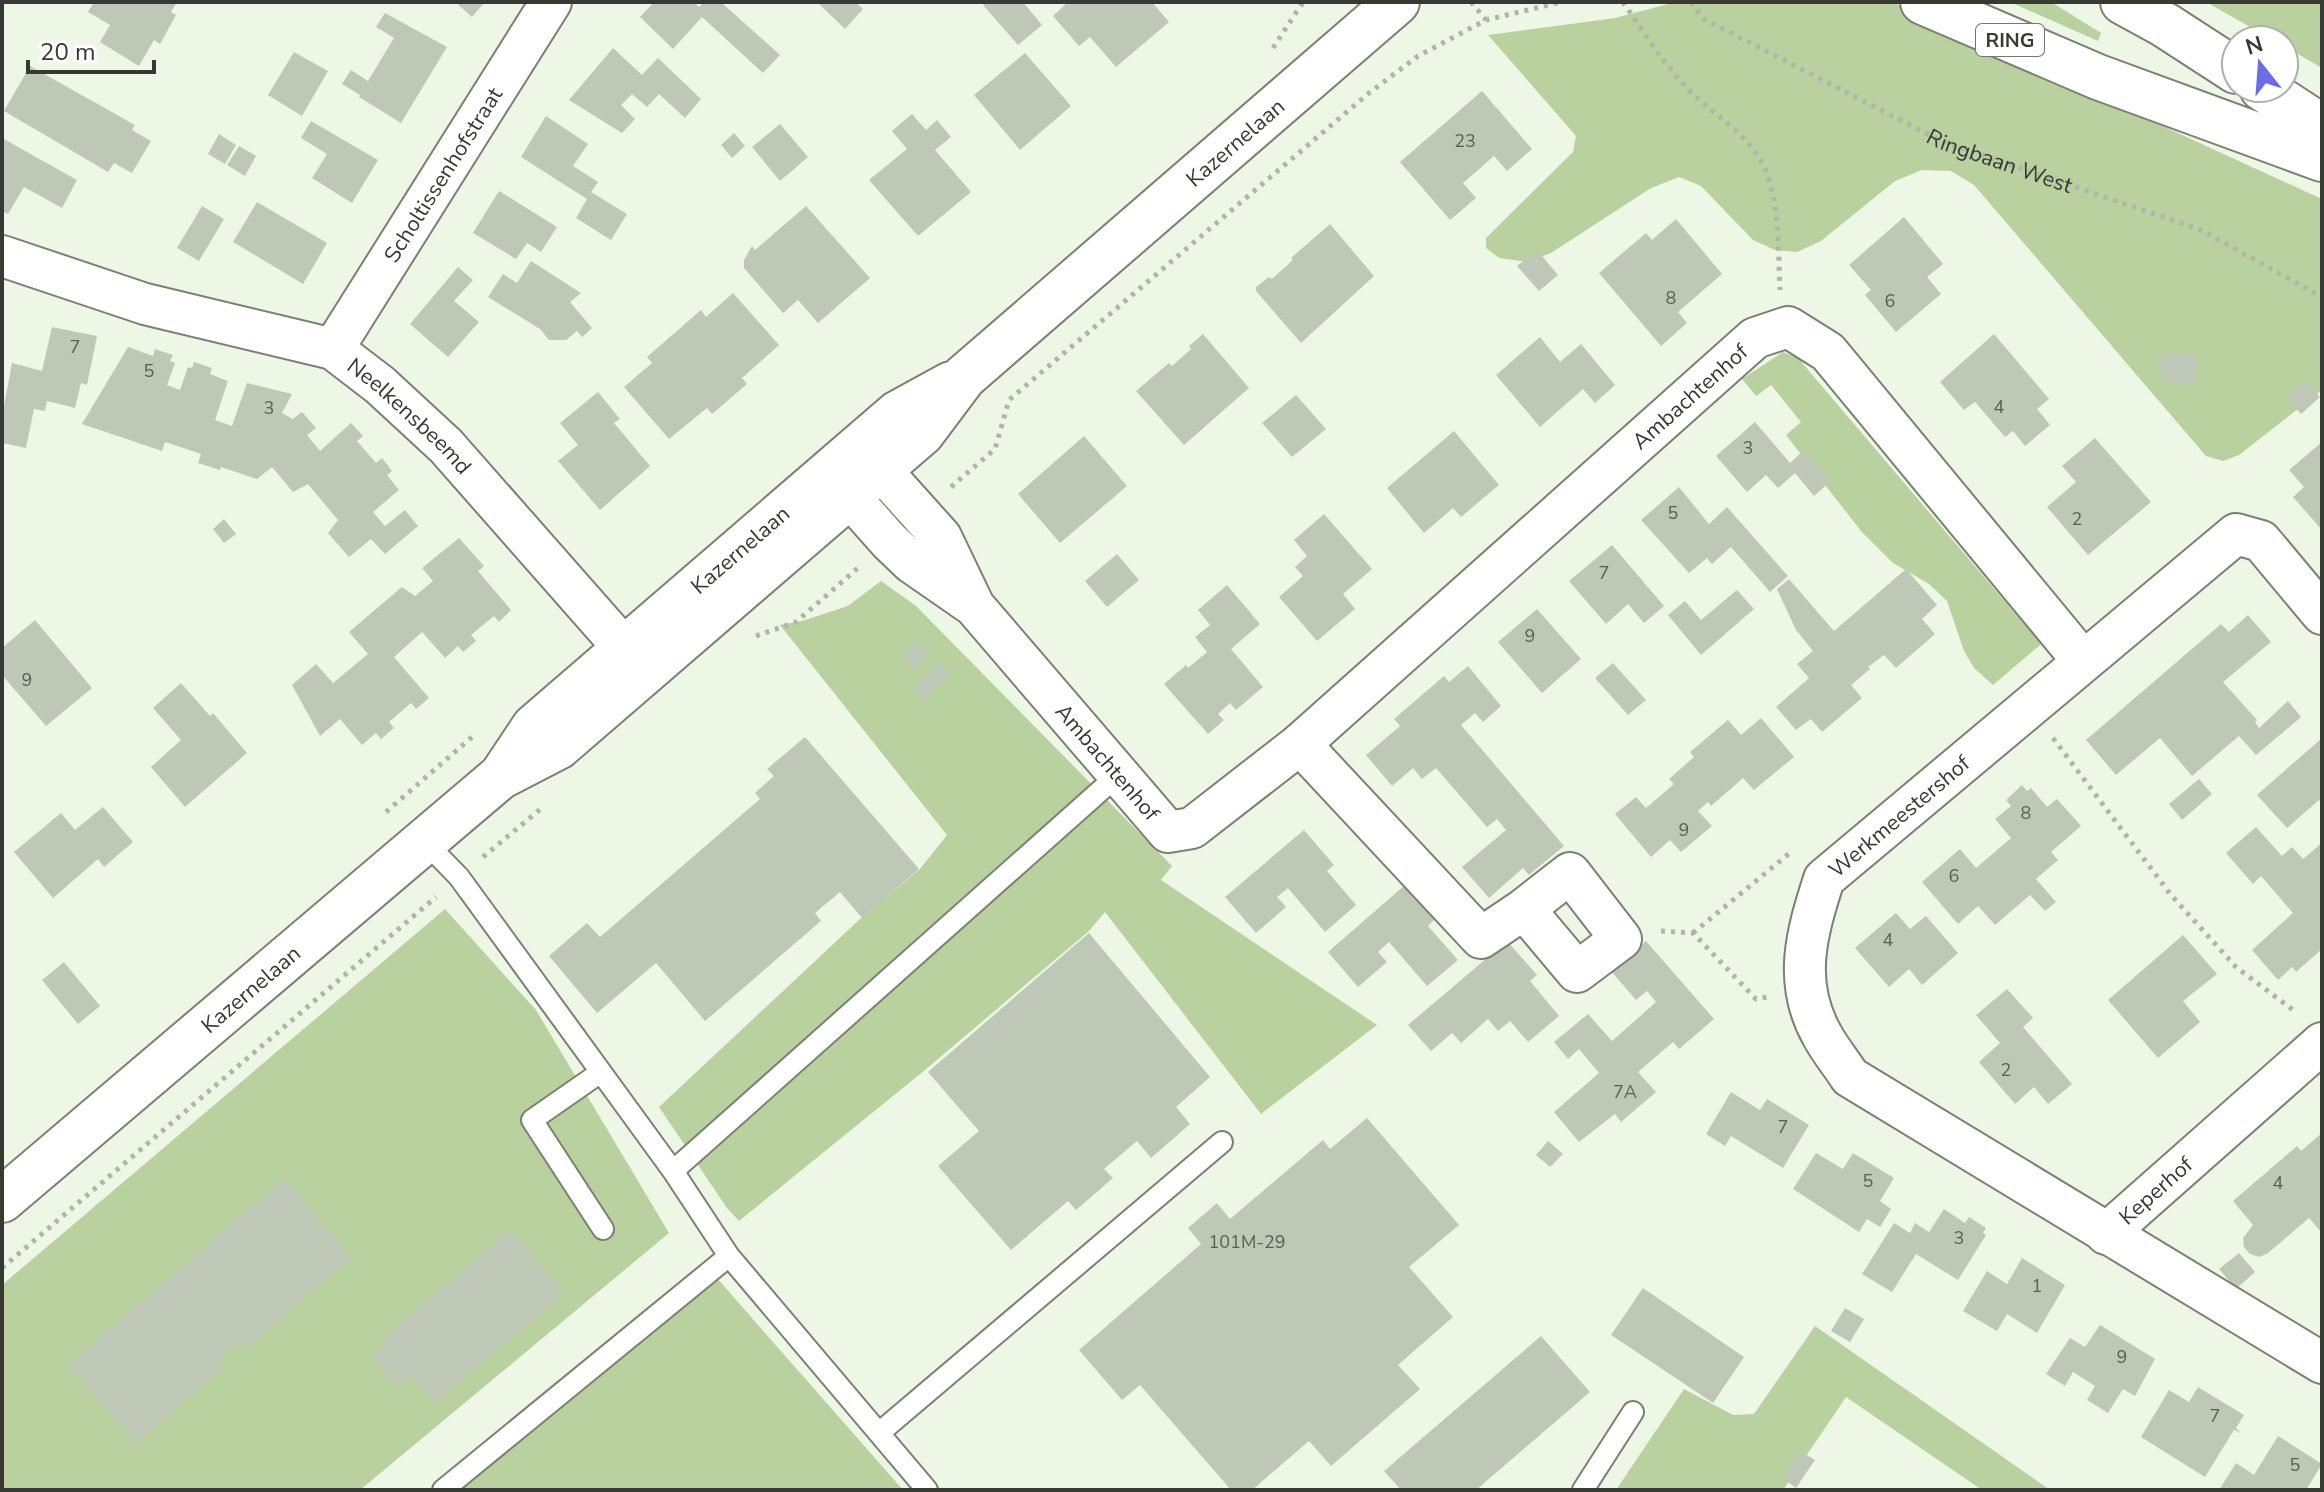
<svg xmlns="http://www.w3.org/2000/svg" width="2324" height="1492" viewBox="0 0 2324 1492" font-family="'Nunito Sans',sans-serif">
<rect width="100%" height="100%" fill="#eef7e5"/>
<path fill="#b8d19e" d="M1676 2H1892L2322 199V390L2239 455 2223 461 2206 456 1974 185 1951 171 1922 170 1895 181 1821 241 1797 252 1775 250 1753 240 1701 186 1679 177 1651 188 1551 253 1527 262 1499 258 1486 248V238L1573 152 1576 136 1488 35 1615 18Z
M2010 2H2051L2101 33 2098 41Z
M2206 2H2322V68L2284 46V40H2273Z
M1783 352 1798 358 2041 644 1993 685 1974 668 1964 651 1947 601 1929 584 1893 563 1861 531 1786 435 1801 422 1771 385 1756 396 1742 379Z
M881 581 916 606 1172 866 1161 880 1377 1025 1261 1114 1105 912 1089 931 925 1070 739 1221 727 1208 659 1107 860 919 920 869 947 835 780 625 802 621 848 606Z
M445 909 536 1010 669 1233 360 1490H2V1285Z
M716 1277 903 1490H457Z
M1815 1326 2050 1490H1982L1846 1397 1783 1490H1616L1684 1389 1733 1415 1754 1414Z"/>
<path fill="#bfc8b7" d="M94 2H177L171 12 176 15 160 44 154 40 139 66 100 42 110 25 88 12Z
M455 2H485L472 17Z
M654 2H694L699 7 704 2H721L780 55 763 73 702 17 673 49 640 17Z
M817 2H855L863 9 845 29Z
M986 2H1023L1042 25 1018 45 983 5Z
M1068 2H1152L1169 22 1116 67 1090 37 1079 46 1053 16Z
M385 13 447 47 401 123 359 97 360 95 342 84 351 70 368 81 394 38 376 27Z
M613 48 642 75 658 58 701 99 685 118 659 94 647 107 632 94 621 105 635 119 622 133 569 100Z
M294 52 328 71 302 116 268 95Z
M1025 53 1071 106 1020 150 974 95Z
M30 66 135 125 132 130 151 141 132 173 114 163 108 172 4 111Z
M1482 91 1532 149 1507 171 1494 156 1463 183 1476 198 1450 220 1400 162Z
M912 114 926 130 937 120 951 137 935 150 971 192 918 236 869 180 907 149 892 131Z
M546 116 588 144 573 166 598 182 591 192 627 214 611 240 576 218 587 199 521 157Z
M311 121 378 160 352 203 312 178 327 154 301 138Z
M780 124 808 157 780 181 752 147Z
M734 133 745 146 732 158 721 145Z
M219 134 236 145 225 164 208 154Z
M2 138 77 180 62 208 24 187 8 214 2 211Z
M239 146 256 156 245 176 227 165Z
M499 191 557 227 541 252 527 243 516 259 473 233Z
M257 202 327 243 303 284 233 242Z
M202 206 224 219 199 261 177 248Z
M806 206 870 278 818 323 798 300 783 313 744 268V260L752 246 755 250Z
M1904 217 1943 264 1927 277 1941 294 1896 332 1865 295 1871 290 1849 265Z
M1676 219 1722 274 1678 312 1687 323 1661 346 1599 273 1646 233 1652 240Z
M1330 224 1374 276 1301 343 1256 291V287L1269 277 1272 279 1293 260 1291 258Z
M1537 250 1558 275 1539 291 1517 266Z
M531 261 581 293 570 302 592 328 582 337 577 331 566 340H549L540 329 488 297 503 274 517 283Z
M458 267 473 280 454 301 479 322 448 357 410 324Z
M733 293 779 345 742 378 747 384 712 414 707 408 669 439 624 387 652 363 647 357 701 310 706 317Z
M52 327 97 336 87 385 81 383 75 408 47 401 45 411 34 409 26 448 2 443V417L12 363 42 371Z
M1203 334 1249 388 1184 445 1136 391 1169 363 1172 366 1191 349 1189 346Z
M1994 334 2049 399 2037 409 2050 425 2025 446 2013 431 2005 437 1975 402 1964 410 1940 382Z
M1540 337 1560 362 1581 344 1615 385 1595 403 1583 389 1540 427 1496 375Z
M128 347 153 356 155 349 173 355 170 361 175 363 167 385 180 390 188 367 192 368 194 362 212 368 210 374 228 381 215 420 232 426 247 383 292 394 282 413 293 419 302 412 316 428 307 435 320 451 351 423 363 436 357 441 376 463 382 458 392 471 387 475 399 490 373 512 385 526 405 510 418 526 385 554 371 539 349 557 328 533 338 520 308 484 293 492 272 467 257 479 221 467 220 470 198 463 201 454 165 442 162 451 82 424Z
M2164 353H2195V383H2164V375H2158V360H2164Z
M2306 381 2320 397 2301 414 2287 398Z
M598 392 620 419 614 423 650 466 600 510 558 461 578 445 560 423Z
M1296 395 1326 429 1292 457 1262 423Z
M1755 422 1790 463 1804 450 1831 481 1814 496 1795 473 1778 488 1766 475 1747 492 1716 456Z
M1454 431 1499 485 1461 517 1453 508 1424 533 1387 488Z
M1084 436 1127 486 1060 543 1018 494Z
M2095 438 2151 502 2088 555 2047 507 2076 482 2062 466Z
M2322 442V530L2293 497 2304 487 2289 470Z
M1679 487 1709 524 1727 507 1788 576 1770 592 1731 547 1712 564 1707 558 1689 573 1641 520Z
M1324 514 1372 569 1343 594 1355 609 1317 641 1279 597 1303 576 1295 567 1307 556 1294 540Z
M224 519 236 534 224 543 213 529Z
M459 538 484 566 478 571 511 610 499 622 494 616 471 635 476 641 463 652 458 646 445 658 422 632 394 657 429 698 416 709 411 703 389 722 394 728 381 739 376 733 362 745 340 719 320 736 292 685 316 664 333 683 368 654 349 632 402 587 415 596 433 581 422 568Z
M1612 545 1664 606 1644 623 1628 604 1606 624 1569 581Z
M1117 554 1139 580 1107 607 1085 581Z
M1906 569 1937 605 1922 619 1935 634 1896 668 1884 655 1868 667 1870 669 1851 685 1862 698 1822 732 1811 719 1796 730 1776 707 1809 678 1797 664 1813 651 1796 630 1777 589 1789 579 1834 631Z
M1227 585 1260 624 1231 649 1263 687 1236 710 1230 703 1218 714 1224 720 1208 734 1164 684 1186 665 1188 668 1207 652 1195 637 1210 625 1198 610Z
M1737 590 1754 609 1701 655 1668 615 1685 601 1701 620Z
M1537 609 1581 659 1542 693 1498 642Z
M2248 615 2271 642 2223 682 2257 720 2255 722 2259 728 2288 701 2301 717 2256 755 2239 736 2192 776 2160 738 2116 775 2086 740 2221 624 2229 632Z
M35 620 92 688 46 726 2 675V648Z
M917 641 930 654 914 670 901 656Z
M939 662 950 674 924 701 912 689Z
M1613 663 1646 700 1628 715 1595 678Z
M1468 666 1501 706 1483 722 1475 713 1461 725 1564 846 1529 875 1523 868 1489 898 1462 867 1506 830 1497 819 1487 827 1436 768 1422 779 1413 768 1392 786 1366 755 1400 726 1394 719 1444 676 1449 682Z
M181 683 210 716 213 713 247 753 185 807 151 767 181 740 153 708Z
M1761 718 1794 757 1754 790 1743 778 1711 806 1708 802 1698 811 1712 826 1681 852 1670 840 1651 857 1615 814 1636 797 1646 808 1674 784 1669 779 1694 757 1690 752 1728 720 1741 735Z
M805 737 919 869 862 918 840 892 815 913 821 921 705 1021 656 963 597 1013 549 956 587 923 600 937 760 799 755 793 774 776 767 769Z
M2322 738V804L2319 800 2287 828 2257 795Z
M2199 779 2212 794 2182 820 2169 804Z
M2022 785 2027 791 2031 788 2047 807 2057 799 2081 826 2051 852 2058 860 2036 879 2056 902 2045 911 2030 895 1995 925 1978 906 1958 924 1922 882 1960 849 1976 868 2011 838 1995 819 2011 806 2006 800Z
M103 807 133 842 104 867 98 859 53 898 14 852 61 813 75 830Z
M2256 827 2282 856 2292 847 2303 859 2322 843V949L2296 972 2292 967 2278 980 2252 950 2293 913 2261 876 2253 884 2226 853Z
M1304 830 1334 865 1327 871 1356 905 1325 932 1288 888 1277 897 1286 907 1256 933 1225 897Z
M1405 885 1435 919 1428 926 1458 960 1427 986 1389 942 1378 952 1387 962 1358 987 1328 952Z
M1896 913 1910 929 1926 916 1958 953 1922 985 1909 969 1889 987 1855 948Z
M1089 933 1210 1077 1176 1107 1190 1124 1151 1158 1137 1141 1104 1169 1113 1178 1076 1210 1068 1201 1011 1250 938 1166 979 1131 928 1072Z
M2183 935 2217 974 2183 1001 2200 1022 2158 1058 2108 1000Z
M1507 941 1537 975 1530 981 1559 1016 1528 1042 1510 1021 1498 1031 1488 1019 1461 1043 1452 1033 1431 1051 1408 1025Z
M1646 941 1714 1019 1679 1049 1673 1042 1638 1072 1656 1092 1621 1122 1615 1114 1579 1142 1554 1112 1599 1073 1579 1049 1568 1059 1554 1042 1588 1014 1612 1041 1656 1002 1647 991 1636 1000 1611 971Z
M64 962 100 1006 78 1024 42 980Z
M2007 989 2033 1018 2023 1027 2072 1084 2048 1104 2034 1087 2015 1104 1979 1062 2000 1043 1976 1015Z
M1731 1092 1760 1110 1767 1099 1809 1125 1783 1168 1731 1136 1725 1146 1706 1134Z
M1367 1118 1459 1225 1409 1267 1453 1317 1398 1365 1420 1389 1331 1466 1309 1441 1252 1490H1231L1140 1385 1122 1400 1079 1350 1201 1244 1188 1228 1217 1203 1230 1219 1323 1140 1330 1149Z
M2322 1133V1233L2309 1218 2268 1253 2259 1257 2250 1254 2244 1247 2243 1238 2253 1225 2233 1201 2297 1146 2301 1151Z
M1548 1141 1563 1154 1550 1167 1536 1155Z
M1816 1153 1843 1169 1853 1153 1894 1178 1880 1201 1891 1209 1880 1227 1867 1219 1859 1232 1793 1189Z
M284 1179 352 1257 246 1348 239 1341 218 1359 225 1366 136 1443 68 1365Z
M1944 1209 1965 1223 1969 1217 1986 1228 1983 1233 1986 1235 1958 1280 1916 1254 1892 1292 1862 1274 1894 1223 1910 1233 1915 1223 1929 1232Z
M510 1230 564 1293 435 1403 410 1374 396 1386 372 1358 386 1345 381 1340Z
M2239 1253 2255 1272 2236 1289 2219 1269Z
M2022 1258 2065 1285 2037 1333 2007 1314 1997 1331 1963 1311 1987 1271 2007 1284Z
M1643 1288 1744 1357 1713 1403 1611 1335Z
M1845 1308 1864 1319 1850 1342 1831 1331Z
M2100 1325 2155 1359 2135 1396 2123 1389 2108 1413 2087 1400 2095 1386 2073 1372 2065 1386 2046 1374 2070 1338 2085 1347Z
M1541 1336 1590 1392 1476 1490H1401L1384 1471Z
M2198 1387 2244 1415 2236 1428 2241 1433 2234 1430 2205 1477 2141 1437 2169 1390 2189 1402Z
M2278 1436 2322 1464 2306 1490H2219L2236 1463 2254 1475Z
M1800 1451 1815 1460 1796 1488 1782 1478Z"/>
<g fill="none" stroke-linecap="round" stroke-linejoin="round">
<defs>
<path id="lane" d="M423 840 459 877 673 1171 729 1256 927 1490
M601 1072 532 1120 603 1229
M673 1171 1118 775
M879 1433 1222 1142
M443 1490 729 1256
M1583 1490 1633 1412"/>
<g id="street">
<path id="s2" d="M2 256 145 304 333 349 380 385 446 446 645 672"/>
<path id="s3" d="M333 349 551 2"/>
<path id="s4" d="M974 606 912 563 889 541 849 496 843 461 880 469 941 537 974 606 1168 832 1192 828 1300 744 1755 338 1788 327 1828 352 2083 661"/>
<path d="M2322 614 2261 541 2236 534 1824 879C1807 932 1792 982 1822 1035 1830 1050 1841 1063 1850 1077L2322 1363"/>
<path d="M1300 744 1481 938 1524 909 1577 972 1621 939 1570 873 1524 909"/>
<path id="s5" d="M2106 1234 2322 1043"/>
</g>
<g id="secondary">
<path id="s6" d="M504 772 534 727 898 413 951 384"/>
<path id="s7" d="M2 1200 500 777 558 747 922 433 964 377 1397 2"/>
</g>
<path id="primary" d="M1923 2 2098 77 2322 159
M2123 2 2165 25 2236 71
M2262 88 2322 127"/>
</defs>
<use href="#lane" stroke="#798171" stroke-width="24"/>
<use href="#street" stroke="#798171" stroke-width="44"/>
<use href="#secondary" stroke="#798171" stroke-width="48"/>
<use href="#primary" stroke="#798171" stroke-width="48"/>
<g stroke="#afb6a8" stroke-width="5" stroke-dasharray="4 6" stroke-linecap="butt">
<path d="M1471 2 1486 20"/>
<path d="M1623 2C1642 30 1661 60 1685 86 1711 114 1754 136 1767 174 1780 210 1778 252 1780 290"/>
<path id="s1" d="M1691 2 1704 19 1941 141 2201 230 2322 297"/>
<path d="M1273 48 1303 2"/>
<path d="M951 487 995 449 1009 400 1369 93 1418 56 1486 20 1561 2"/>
<path d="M756 636 796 622 859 567"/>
<path d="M2053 738 2171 895 2236 967 2297 1013"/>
<path d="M386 812 472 737"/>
<path d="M483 857 543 807"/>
<path d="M1661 931 1693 933 1756 999 1767 997"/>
<path d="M1693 933 1791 852"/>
<path d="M2 1268 436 897"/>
</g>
<use href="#lane" stroke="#fff" stroke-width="20"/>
<use href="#street" stroke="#fff" stroke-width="40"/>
<use href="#secondary" stroke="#fff" stroke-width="44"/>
<use href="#primary" stroke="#fff" stroke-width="44"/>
</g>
<g text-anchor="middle" stroke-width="6" stroke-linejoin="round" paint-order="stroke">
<g font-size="18" fill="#585e54">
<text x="1465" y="147">23</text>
<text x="1671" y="304">8</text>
<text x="1890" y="307">6</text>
<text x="75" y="353">7</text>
<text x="149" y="377">5</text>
<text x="1999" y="413">4</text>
<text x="269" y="414">3</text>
<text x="1748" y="454">3</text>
<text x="1673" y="519">5</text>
<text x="2077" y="525">2</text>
<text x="1604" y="579">7</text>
<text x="1530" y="642">9</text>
<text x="27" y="686">9</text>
<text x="2026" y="819">8</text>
<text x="1684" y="836">9</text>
<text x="1954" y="882">6</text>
<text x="1888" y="946">4</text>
<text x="2006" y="1076">2</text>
<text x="1625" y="1098">7A</text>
<text x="1783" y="1133">7</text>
<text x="1868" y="1187">5</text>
<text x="2278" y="1189">4</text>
<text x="1959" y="1244">3</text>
<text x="1247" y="1248">101M-29</text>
<text x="2037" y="1292">1</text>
<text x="2122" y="1363">9</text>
<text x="2215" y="1422">7</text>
<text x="2295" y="1471">5</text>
</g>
<rect fill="#fff" stroke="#727570" stroke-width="2" x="1976" y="24" width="68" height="32" rx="6"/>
<g font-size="20" font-weight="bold" fill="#363a33">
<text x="2010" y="47">RING</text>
</g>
<g font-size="22" fill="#363a33" stroke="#fff">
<text dy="8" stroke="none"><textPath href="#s7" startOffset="1628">Kazernelaan</textPath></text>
<text dy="8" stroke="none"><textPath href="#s1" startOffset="350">Ringbaan West</textPath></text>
<text dy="8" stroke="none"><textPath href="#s3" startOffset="206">Scholtissenhofstraat</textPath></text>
<text dy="8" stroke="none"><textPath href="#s4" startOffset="1390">Ambachtenhof</textPath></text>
<text dy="8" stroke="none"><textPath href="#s2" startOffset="446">Neelkensbeemd</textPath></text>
<text dy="8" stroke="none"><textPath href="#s6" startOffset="326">Kazernelaan</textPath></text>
<text dy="8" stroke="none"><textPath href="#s4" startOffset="614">Ambachtenhof</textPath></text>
<text transform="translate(1899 816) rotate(-40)" y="8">Werkmeestershof</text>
<text dy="8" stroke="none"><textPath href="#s7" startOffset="326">Kazernelaan</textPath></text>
<text dy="8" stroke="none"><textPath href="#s5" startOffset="66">Keperhof</textPath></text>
</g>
</g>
<rect width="2324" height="1492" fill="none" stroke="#363a33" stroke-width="8"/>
<g transform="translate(2260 64) rotate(343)"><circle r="38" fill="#ffffff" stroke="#afb0ad" stroke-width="2"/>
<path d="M0-6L14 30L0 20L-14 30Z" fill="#6b6de6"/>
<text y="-12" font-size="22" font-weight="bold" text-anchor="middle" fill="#363a33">N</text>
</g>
<path d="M28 60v12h126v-12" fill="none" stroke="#363a33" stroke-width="4"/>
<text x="40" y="60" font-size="24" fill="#363a33" stroke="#ffffff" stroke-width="6" paint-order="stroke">20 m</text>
</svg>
